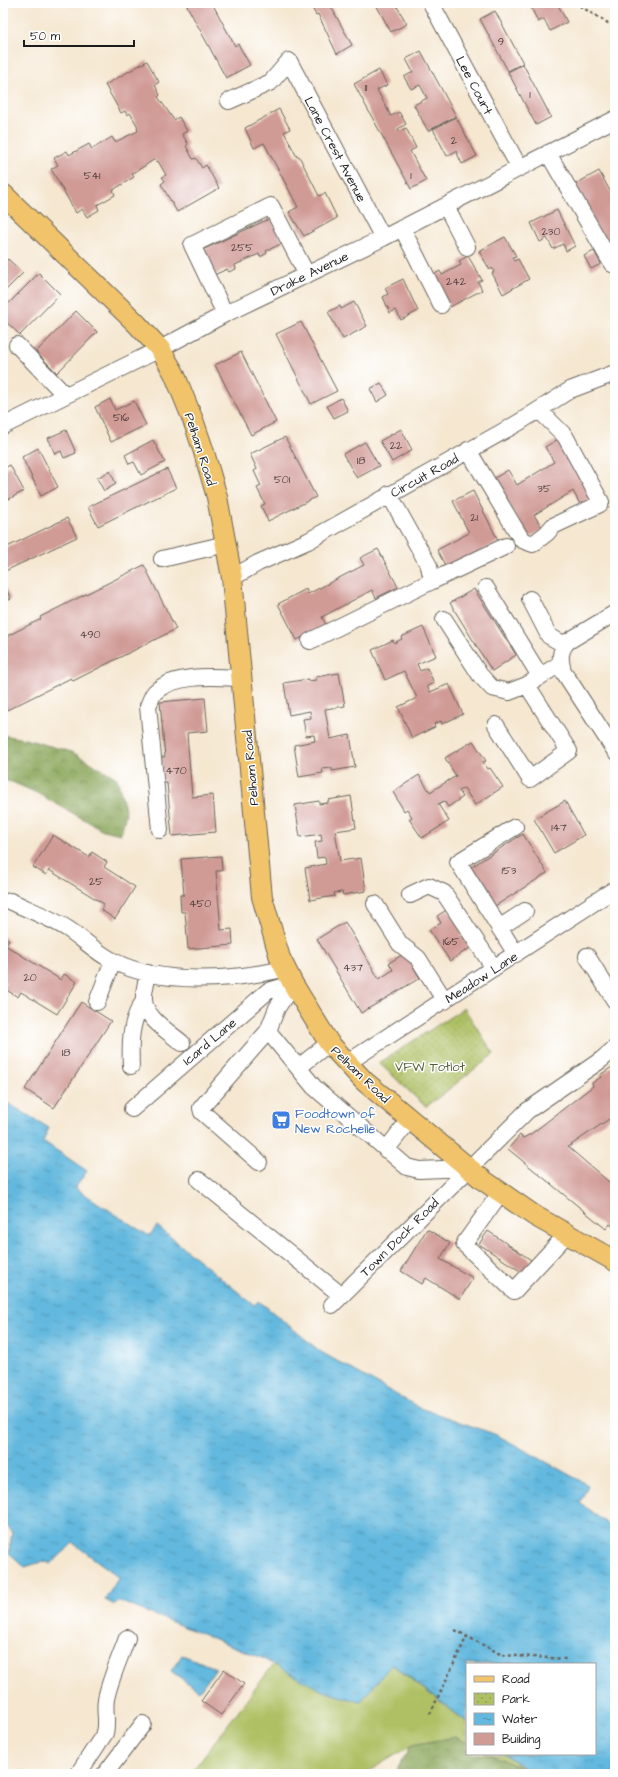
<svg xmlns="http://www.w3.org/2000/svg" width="618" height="1777" viewBox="0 0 618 1777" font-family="'Architects Daughter',sans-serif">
<defs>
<pattern id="forest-crowns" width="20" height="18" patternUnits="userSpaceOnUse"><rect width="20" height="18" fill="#8aa65a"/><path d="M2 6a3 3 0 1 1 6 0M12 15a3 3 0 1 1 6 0" fill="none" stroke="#70864a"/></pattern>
<pattern id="park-dots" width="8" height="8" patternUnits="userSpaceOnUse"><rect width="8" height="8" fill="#aec064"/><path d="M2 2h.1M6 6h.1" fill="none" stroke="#95a456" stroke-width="1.8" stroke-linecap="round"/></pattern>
<pattern id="water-ripples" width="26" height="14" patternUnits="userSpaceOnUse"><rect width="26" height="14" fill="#62b8de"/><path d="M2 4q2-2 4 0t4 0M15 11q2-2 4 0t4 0" fill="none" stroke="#5095b3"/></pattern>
</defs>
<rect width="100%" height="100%" fill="#fff"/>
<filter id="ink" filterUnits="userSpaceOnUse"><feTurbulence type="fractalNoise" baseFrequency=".025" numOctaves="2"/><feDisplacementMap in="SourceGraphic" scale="8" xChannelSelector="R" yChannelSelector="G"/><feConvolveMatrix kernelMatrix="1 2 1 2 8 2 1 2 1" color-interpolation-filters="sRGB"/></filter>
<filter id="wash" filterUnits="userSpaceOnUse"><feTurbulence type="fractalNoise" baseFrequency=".012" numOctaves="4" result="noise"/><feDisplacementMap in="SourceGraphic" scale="16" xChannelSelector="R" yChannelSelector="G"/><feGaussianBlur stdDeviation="0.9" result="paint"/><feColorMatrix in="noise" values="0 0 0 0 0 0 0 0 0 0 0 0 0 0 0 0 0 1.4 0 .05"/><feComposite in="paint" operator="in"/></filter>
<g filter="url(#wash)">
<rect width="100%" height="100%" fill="#f5e7d0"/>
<path fill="#aec064" stroke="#656e40" d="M274 1664 323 1691 391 1664 467 1722V1743L455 1737 412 1745 364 1774H190Z
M491 1754H505L523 1769Z"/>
<path fill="url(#forest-crowns)" stroke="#53613b" d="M3 735 25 739 72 752 117 778 126 813 121 834 103 830 35 792 12 782 3 780Z
M455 1737 467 1743V1754H491L532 1774H394L412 1745Z"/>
<path fill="url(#park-dots)" stroke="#656e40" d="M464 1008 494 1054 426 1107 379 1063Z"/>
<path fill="url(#water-ripples)" stroke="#3f6a7d" d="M3 1079 5 1082 6 1102 49 1128 43 1141 87 1171 75 1188 149 1236 157 1226 254 1305 259 1301 321 1352 420 1408 497 1435 588 1485 580 1503 615 1530V1774H532L505 1754H595V1664H467V1722L392 1664 360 1702 323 1691 260 1657 119 1601 115 1605 105 1600 119 1577 73 1543 51 1564 44 1561 25 1567 9 1553 12 1532 3 1521Z
M182 1655 216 1668 199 1691 171 1671Z"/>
<g id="blocks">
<path fill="#d09a95" d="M187 3H212L235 46 238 44 250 65 226 78 186 4Z
M309 3H329L352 45 337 54 318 14 316 15Z
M375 3H395L407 24 391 32Z
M529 3H557L567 22 550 31 544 19 538 22Z
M495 11 523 63 508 71 480 19Z
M421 51 456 116 428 131 414 105 427 98 420 85 411 89 404 77 413 72 406 59Z
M147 61 159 82 155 85 160 95 158 97 174 120 179 117 187 131 182 134 188 144 186 146 193 159 196 158 202 168 206 165 219 188 177 212 161 184 165 181 162 177 166 175 158 161 156 162 155 159 132 174 134 177 113 190 115 195 97 205 99 210 87 217 82 209 76 213 51 169 58 165 54 158 67 151 69 155 89 144 92 149 112 137 115 142 138 131 137 128 138 127 130 113 127 115 125 111 121 113 105 85Z
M523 64 551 117 536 125 508 72Z
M379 70 387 85 377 90 391 116 399 112 406 124 398 129 399 132 406 128 416 148 410 151 426 181 411 189 354 84Z
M279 109 290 129 284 132 297 157 299 156 319 196 325 193 337 218 304 236 289 212 298 207 264 143 254 148 245 128Z
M456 117 477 156 462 164 456 151 447 156 433 129Z
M599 171 615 200V240L606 245 572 186Z
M557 210 575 246 566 251 563 244 553 249 547 238 540 242 531 223Z
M271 218 283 243 266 251 267 253 264 255 260 257 259 254 235 265 236 269 233 270 229 272 227 269 210 277 198 252Z
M505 237 516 256 512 257 514 261 518 259 529 279 503 294 492 273 494 272 492 268 490 270 479 251Z
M594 251 601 264 591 269 584 256Z
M468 256 482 280 478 282 482 290 450 307 430 277 440 271 442 275 461 265 459 261Z
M8 259 23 273 3 293V265Z
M39 273 60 294 20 335 3 319V309Z
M403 279 418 311 401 320 396 310 390 313 383 297 388 294 385 288Z
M354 302 367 326 343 339 328 312 340 306 341 309Z
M76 311 97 332 57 373 36 352Z
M301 322 337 391 311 404 276 334Z
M241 352 276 422 251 435 215 365Z
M381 383 388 395 377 402 370 389Z
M341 398 348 411 334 418 327 406Z
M110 399 115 410 134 401 146 425 111 442 95 407Z
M401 429 412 450 392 462 380 441Z
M66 430 76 453 64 458 61 451 55 454 48 438Z
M285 437 316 497 268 521 261 506 265 504 257 488 261 486 254 471 257 469 250 454Z
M560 438 595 497 581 506 573 491 534 515 543 529 529 538 493 479 508 470 517 485 554 462 545 447Z
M153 440 165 462 141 475 134 462 129 464 125 455Z
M365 442 379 466 357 478 343 454Z
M38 448 58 487 41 496 22 457Z
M10 465 24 491 7 500 3 493V469Z
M167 469 176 488 98 526 88 507Z
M110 471 116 484 104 491 97 478Z
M473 491 499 542 447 569 437 550 469 533 453 501Z
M67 518 77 537 3 572V549Z
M378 549 398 587 376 598 372 590 322 617 326 625 297 640 278 604 306 589 308 594 364 565 360 558Z
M144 565 176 629 73 681 71 678 7 710 3 702V638L41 619 40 617Z
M3 583 11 599 3 603Z
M474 589 516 655 492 671 450 603Z
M423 627 436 656 417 664 420 671 427 668 434 683 427 686 430 692 449 684 463 714 442 724 441 721 434 724 435 727 412 738 398 707 417 698 404 671 385 680 372 650 393 640 394 643 402 639 401 637Z
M339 673 345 706 325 709 330 739 350 735 355 767 332 771V768L322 769 323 773 299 777 294 745 315 741 314 735 306 736 303 719 311 718 310 711 289 715 284 683 308 679V681L316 680V677Z
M205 698 208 731 187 733 192 797 213 795 216 832 172 836 167 783H163L160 757H165L160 702Z
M473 741 486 761 483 762 488 769 490 768 503 787 475 805 464 788 459 791 463 797 448 807 444 801 438 804 449 821 422 838 409 819 412 817 407 809 404 811 393 792 419 775 430 792 456 776 445 758Z
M351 796 356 828 335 831 340 861 361 858 366 891 343 895 342 892 334 893 335 896 310 900 305 868 326 864 325 857 317 858 315 842 322 841 321 834 300 837 295 805 319 801V804L328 803V800Z
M565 801 584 835 554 853 534 819Z
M523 834 547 873 495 906 471 867Z
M53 835 89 857 92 852 107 862 104 867 135 887 115 919 101 910 104 904 49 870 46 875 33 867Z
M221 856 222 871H216L221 930 232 929 233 945 188 949 185 912H181L180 895H184L181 859Z
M448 909 465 931 461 934 470 948 450 961 429 930 441 923 437 916Z
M345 922 379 979 393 970 389 963 405 953 420 978 361 1013 317 939Z
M3 936 9 940 5 945 61 980 64 974 77 982 57 1014 21 992 18 997 3 988 6 982 3 981Z
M81 1002 111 1021 54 1108 25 1089Z
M615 1065V1115L568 1147 615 1187V1229L610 1224 606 1229 508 1149 520 1135 523 1138 531 1134 593 1086 592 1083 601 1077 600 1075Z
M427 1229 450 1243 440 1259 473 1278 460 1299 426 1278 422 1284 401 1271Z
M488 1231 531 1260 523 1273 479 1244Z
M224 1669 244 1684 221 1715 201 1701Z"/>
</g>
</g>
<g filter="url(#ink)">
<use href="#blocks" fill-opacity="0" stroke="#68635b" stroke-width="1"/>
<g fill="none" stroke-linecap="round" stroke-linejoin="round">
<defs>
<path id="minor" d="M431 3 519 167
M229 101 271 82 289 61 383 238
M548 153 612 264
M446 206 467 247
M402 228 441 305
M225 314 192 245 271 206 307 275
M17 345 65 395
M3 426 160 349 225 314 383 238 615 119
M468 450 522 540 533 544 547 533 553 526 600 504 601 502 565 436 539 410
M162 559 226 544
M232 578 258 563 308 541 518 423 570 390 615 373
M432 581 506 546
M486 588 540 676
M530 599 549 636 565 645
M615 613 567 642C559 652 560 659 563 671L615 751
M444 619 480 675 492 688 509 692 527 685
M310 641 432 581 429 566 389 494
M496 725 530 779 569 751 527 685 561 663
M515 827 458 862 516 954
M160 830 148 706C150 702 152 695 155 692 175 673 216 677 242 678
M410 895 429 886 444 893 494 968
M10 901C29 910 51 918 68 929 83 939 97 953 113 961 162 986 232 980 284 969
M375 904 400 944 418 958 445 1001
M499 928 525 911
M587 956 615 1001
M148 973C147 981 143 991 144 1000 145 1018 169 1032 182 1043
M97 1002 113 961
M268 1031 314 1087 407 1167 419 1170 467 1168
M347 1063 615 889
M131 1066C130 1043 130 1020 144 1001
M299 1067 329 1043
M132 1109 268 991 293 984
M386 1150 410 1119
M259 1162 202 1112 201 1108 268 1031 277 1008 293 984
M199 1180 341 1295
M501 1192 464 1244 514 1291 567 1234
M332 1305 527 1111 601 1060 615 1048
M78 1774 105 1733C108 1722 104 1711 106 1699 110 1679 120 1658 127 1638
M105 1774 143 1724"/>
<path id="major" d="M3 194 136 323 160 349 174 373 193 420 203 449 217 497 232 578 262 897 280 958 293 984 329 1043 364 1081 483 1180 535 1216 615 1261"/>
</defs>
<use href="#minor" stroke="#68635b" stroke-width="18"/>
<use href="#major" stroke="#68635b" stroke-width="22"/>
<path stroke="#68635b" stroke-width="2.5" stroke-dasharray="3 3" stroke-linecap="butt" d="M575 3 608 23 614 24
M455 1630 502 1655 566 1659
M430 1714 467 1636"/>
<use href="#minor" stroke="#fff" stroke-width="16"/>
<use href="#major" stroke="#f1c36a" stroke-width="20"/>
</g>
</g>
<defs>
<symbol id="supermarket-square" viewBox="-11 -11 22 22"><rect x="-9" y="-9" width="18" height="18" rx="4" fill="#3f7fe0" stroke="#fff"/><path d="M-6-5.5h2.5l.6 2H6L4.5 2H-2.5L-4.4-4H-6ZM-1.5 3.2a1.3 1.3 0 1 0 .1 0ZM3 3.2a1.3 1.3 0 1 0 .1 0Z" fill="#fff"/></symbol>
</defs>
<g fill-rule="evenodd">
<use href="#supermarket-square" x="270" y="1109" width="22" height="22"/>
</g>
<g text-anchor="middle" stroke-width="3" stroke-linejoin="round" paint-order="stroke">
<g font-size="11" fill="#493c3a">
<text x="501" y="45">9</text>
<text x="366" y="91">11</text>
<text x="530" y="98">1</text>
<text x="454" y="144">2</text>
<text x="92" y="179">541</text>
<text x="411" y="179">1</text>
<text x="551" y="235">230</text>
<text x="242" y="251">255</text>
<text x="456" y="285">242</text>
<text x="121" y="421">516</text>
<text x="396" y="449">22</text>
<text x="361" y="464">18</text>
<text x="282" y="483">501</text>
<text x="544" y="492">35</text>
<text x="474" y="521">21</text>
<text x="90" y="638">490</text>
<text x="176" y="774">470</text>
<text x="559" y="831">147</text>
<text x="509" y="874">153</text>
<text x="96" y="885">25</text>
<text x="200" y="907">450</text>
<text x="451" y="945">165</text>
<text x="353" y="971">437</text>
<text x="30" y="981">20</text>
<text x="66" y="1056">18</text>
</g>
<g font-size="13" fill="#1c1c1c" stroke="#fff">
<text transform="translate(475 85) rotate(62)" y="5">Lee Court</text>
<text transform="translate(336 149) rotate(62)" y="5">Lane Crest Avenue</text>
<text transform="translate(309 273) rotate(-26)" y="5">Drake Avenue</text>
<text transform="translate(201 449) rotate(72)" y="5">Pelham Road</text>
<text transform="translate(424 475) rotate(-29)" y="5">Circuit Road</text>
<text transform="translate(250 768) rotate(-95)" y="5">Pelham Road</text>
<text transform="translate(481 977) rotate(-33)" y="5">Meadow Lane</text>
<text transform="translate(209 1041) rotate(-40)" y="5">Icard Lane</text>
<text transform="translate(361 1074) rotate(44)" y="5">Pelham Road</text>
<text transform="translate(399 1237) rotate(-45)" y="5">Town Dock Road</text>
</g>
<g font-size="13" fill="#565e39" stroke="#fff">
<text x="430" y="1071">VFW Totlot</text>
</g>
<g font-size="13" fill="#366cbe" stroke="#fff" text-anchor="start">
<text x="295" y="1118">Foodtown of<tspan x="295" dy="15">New Rochelle</tspan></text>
</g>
</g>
<rect width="618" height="1777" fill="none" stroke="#fff" stroke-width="16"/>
<rect x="466" y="1663" width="130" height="92" fill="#ffffff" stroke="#a4a4a4"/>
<rect x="474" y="1676" width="20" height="6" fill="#f1c36a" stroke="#a4a4a4"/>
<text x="502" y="1683" font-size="12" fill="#1c1c1c">Road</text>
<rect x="474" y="1693" width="20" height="12" fill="url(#park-dots)" stroke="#a4a4a4"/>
<text x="502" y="1703" font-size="12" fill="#1c1c1c">Park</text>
<rect x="474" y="1713" width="20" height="12" fill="url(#water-ripples)" stroke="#a4a4a4"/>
<text x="502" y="1723" font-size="12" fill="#1c1c1c">Water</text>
<rect x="474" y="1733" width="20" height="12" fill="#d09a95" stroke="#a4a4a4"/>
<text x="502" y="1743" font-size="12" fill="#1c1c1c">Building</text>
<path d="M24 40v6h110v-6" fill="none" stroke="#1c1c1c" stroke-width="2"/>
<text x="30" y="40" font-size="12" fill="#1c1c1c" stroke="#ffffff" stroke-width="3" paint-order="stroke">50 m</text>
</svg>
